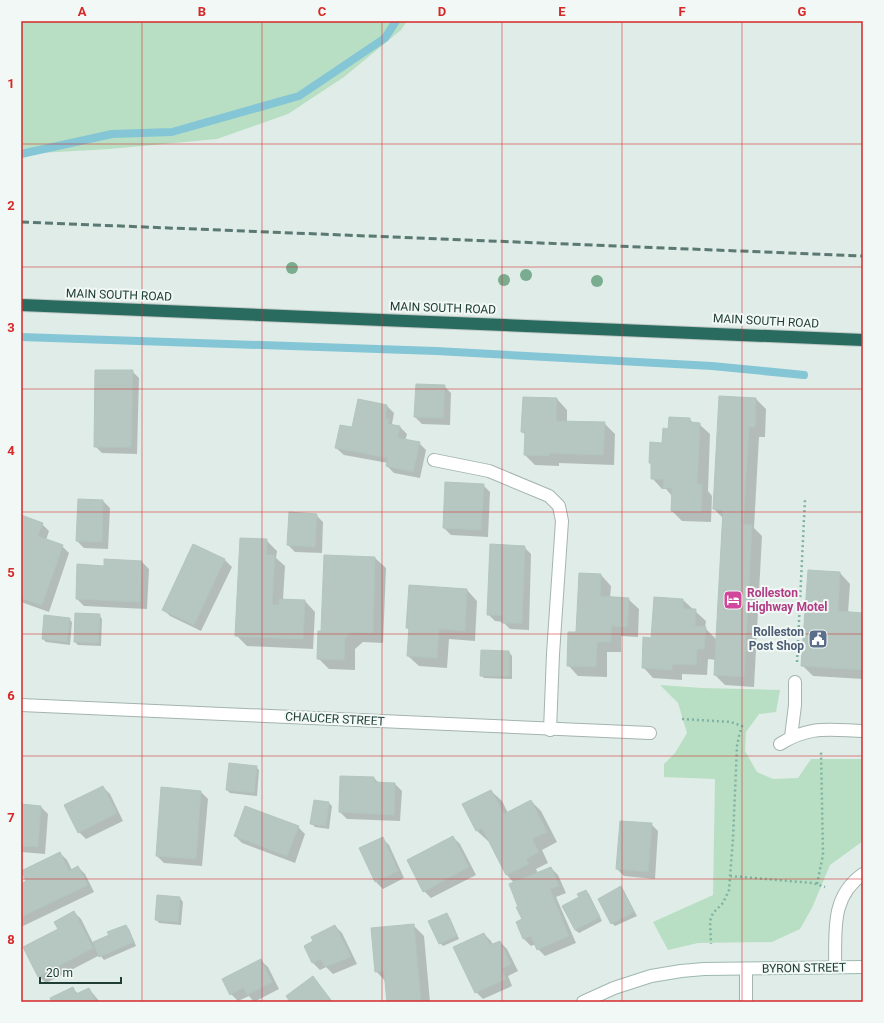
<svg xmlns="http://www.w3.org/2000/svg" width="884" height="1023" viewBox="0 0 884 1023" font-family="Roboto,sans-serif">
<rect width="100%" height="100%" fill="#e0ece7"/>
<path fill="#b8dfc3" d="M21 21H407L401 30 344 77 288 114 217 139 110 149 21 154Z
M660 685 702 688 780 690 776 712 759 714 746 732 745 751 757 772 773 779 798 778 811 759H863V841L830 865 812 908 800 929 772 942 698 943 668 950 653 922 713 895 715 779 664 777V764L675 753 687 733 678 703Z"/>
<path fill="#0003" d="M132 371 139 378 137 454 102 453 95 446Z
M444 386 451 393 450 425 422 424 415 417Z
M557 399 567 410V422L604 423 615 434 614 465 559 463V466L535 465 525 455 526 435 522 432Z
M756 399 766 409 765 437H759L754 528 762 536 754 687 725 685 715 675 716 660 708 659 707 675 682 674V680L653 678 643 667 652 639 683 600 706 621 705 628 717 640 723 518 714 509Z
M359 400 387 406 394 413 392 424 394 426 400 427 407 434 405 441 419 443 426 450 420 478 394 473 387 466 388 463 344 455 336 448 353 429Z
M689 419 694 423 699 424 710 434 708 491 712 496 711 522 682 521 672 511V496L666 489H662L652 478V465L650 463 663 444 669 430Z
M483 485 490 492 488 537 451 535 444 528Z
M103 501 110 508 108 549 84 548 77 541Z
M316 515 323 522 322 553 295 552 288 545Z
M21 516 42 524 49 531 46 540 62 546 69 553 49 612 21 602Z
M266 540 277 551 276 558 285 566 283 600 305 601 315 612 313 649 247 646 236 635Z
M524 547 531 554 529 630 510 629 503 622 495 621 488 614Z
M325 556 375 558 386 568 383 643 363 642 355 649V670L329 669 318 658 322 632Z
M225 560 232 567 201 631 170 616 163 609Z
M142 562 149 569 147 609 84 606 77 599 105 567Z
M840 573 850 584 848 613 863 614V679L813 676 802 665Z
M601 575 611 586 610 598 628 599 639 609 638 637 621 636V652H607V677L578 676 568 665 577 633Z
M410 586 467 590 477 601 475 641 449 639 447 668 419 666 408 656 410 631 407 628Z
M99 615 102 619 101 646 78 645 75 642Z
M69 619 72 622 70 645 46 642 43 639Z
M509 652 512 656V679L484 678 481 675Z
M256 767 259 770 257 796 230 793 227 790Z
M374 778 379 783 395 784 402 791 400 821 347 819 340 812Z
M103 787 110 794 123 821 86 839 79 832Z
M491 791 502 801 508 813 531 801 541 811 557 842 542 850 548 863 536 869 538 873 551 868 558 875 566 893 556 897 576 943 545 956 538 949 536 944 531 946 524 939 518 922 523 920 514 883 507 875 489 840 488 841 477 831 464 805Z
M201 792 208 799 202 866 164 863 157 856Z
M329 803 332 806 329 829 315 827 312 824Z
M21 805 41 807 48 814 45 854 21 852Z
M651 824 658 831 655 879 624 876 617 869Z
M298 827 305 834 295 863 242 843 235 836Z
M453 837 460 844 476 875 431 898 424 891Z
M382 838 389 845 404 878 383 889 376 882Z
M60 853 67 860 72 870 78 867 85 874 94 892 21 927V885Z
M621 888 624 891 637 916 615 926 612 923Z
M586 891 589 894 602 921 579 933 575 930 580 898Z
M180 898 183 902 181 925 159 923 156 919Z
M74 912 81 919 93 943 110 936 126 926 129 929 136 946 104 960 100 955 46 983 39 976Z
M446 914 450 918 459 939 443 946 440 943Z
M335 926 342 933 357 964 333 974 326 967 320 970 313 963 314 942Z
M414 926 424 936 430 1002H388L386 982 376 971Z
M484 934 491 941 493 945 500 942 507 949 518 971 508 976 512 986 483 999 476 992Z
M260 960 268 967 279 989 254 1002 249 996 238 1001 231 994Z
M313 977 333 1002H292Z
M73 988 78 994 89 989 100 1002H53Z"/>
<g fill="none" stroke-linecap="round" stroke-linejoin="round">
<path stroke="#84c6d5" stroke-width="8" d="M21 154 112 134 172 132 299 96 385 38 396 21
M21 337 436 351 712 366 804 375"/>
</g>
<path fill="#b5c7c0" stroke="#b2c6be" d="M95 370H133L131 447H94Z
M416 384 445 385 443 418 414 417Z
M719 396 756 398 755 427H749L743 524 752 525 744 677 714 675 723 510 713 509Z
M523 397 557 398 556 421 605 422 603 455 549 453V456L524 455 525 432H521Z
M358 399 387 405 385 418 389 419 388 424 400 426 398 438 420 442 413 472 386 466 388 458 335 448 340 425 352 427Z
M669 417 690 418V422L700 423 697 484H702L701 512 671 511 672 488H663L664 479H651V463H649L650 442 662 443 663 428 668 429Z
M445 482 484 484 481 530 443 528Z
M78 499 103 500 102 542 76 541Z
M289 512 317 514 315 547 287 545Z
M21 515 43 523 38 536 63 545 42 605 21 598Z
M240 538 267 539 266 555H275L272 605H279V599L305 600 303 639 235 636Z
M193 544 225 559 194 625 162 610Z
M490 544 525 546 522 623H502V615H487Z
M324 555 375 557 373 633 352 632 345 638 344 660 317 659 318 631H321Z
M104 559 142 561 140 602 76 599 77 564 104 566Z
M808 570 840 572 838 611 863 613V670L801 666Z
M579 573 601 574 600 596 629 598 627 627 611 626V642H597L596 667 567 666 568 632H576Z
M409 585 467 589 465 631 439 629 437 658 407 656 409 628H406Z
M654 597 683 599V609H696L695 626 706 627 704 649H697L696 665 672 664V670L642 668 643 637 651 638Z
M75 613 100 614 98 643 74 642Z
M44 615 70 618 67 642 42 639Z
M481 650 509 651V676H480Z
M229 763 257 766 254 793 226 790Z
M340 776 374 777V782L395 783 394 815 339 812Z
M103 786 117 813 78 833 64 805Z
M161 787 201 791 196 859 156 856Z
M491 790 504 814 531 800 547 832 532 839 539 852 526 859 529 864 506 875 482 828 476 831 462 804Z
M314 800 329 802 326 826 310 824Z
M21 804 41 806 38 847 21 846Z
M245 806 299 826 287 856 234 836Z
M620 821 652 823 648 872 616 869Z
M453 836 469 867 423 892 407 860Z
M383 837 398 871 375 882 359 848Z
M60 852 69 871 78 866 88 885 21 917V884L26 881 21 871Z
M551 867 559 886 550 889 569 936 537 950 531 936 523 939 516 922 522 919 516 907H518L509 884Z
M621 886 634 912 611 924 598 899Z
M586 890 600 917 575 930 562 906 579 897 577 894Z
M157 895 180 897 178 922 155 920Z
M74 911 93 948 38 977 23 947 58 929 54 922Z
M447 913 457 936 439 944 428 921Z
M414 924 421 1002H387L384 971 375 972 371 928Z
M126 925 134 942 99 957 93 942 109 935 107 932Z
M335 925 351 957 325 967 321 959 312 963 304 946 313 941 311 937Z
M484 933 490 945 500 941 511 964 501 969 506 979 475 993 453 947Z
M261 959 272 982 247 995 243 988 230 995 222 979Z
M313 976 332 1002H290L286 996Z
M73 987 76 994 89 988 96 1002H52L50 998Z"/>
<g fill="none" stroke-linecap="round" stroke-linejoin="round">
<defs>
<path id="lane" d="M434 460 489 471 549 496 559 506 562 521 553 654 550 730
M791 737 795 705V682"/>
<path id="street" d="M21 705 650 733
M780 744C810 725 830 730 863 731
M835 967C836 932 830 897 863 874
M746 969V1002"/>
<path id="secondary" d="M583 1002 614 988 651 976 681 971 704 969 863 967"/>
<path id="highway" d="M21 305 863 340"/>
</defs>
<use href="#lane" stroke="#a3b4ae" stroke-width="14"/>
<use href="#street" stroke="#a3b4ae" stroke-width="14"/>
<use href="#secondary" stroke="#9eb8b0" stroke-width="14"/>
<use href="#highway" stroke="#c1c9c7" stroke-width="14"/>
<path stroke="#7fb2a3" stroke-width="2.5" stroke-dasharray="2 3" stroke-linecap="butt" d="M797 662 805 499
M682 719 731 722 742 726 739 736 737 746 733 838 729 890 723 903 713 913 710 921 711 944
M730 876 813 883 825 887
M817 884 823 855 821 751"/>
<use href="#lane" stroke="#fff" stroke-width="12"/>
<use href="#street" stroke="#fff" stroke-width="12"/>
<use href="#secondary" stroke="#fff" stroke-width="12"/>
<use href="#highway" stroke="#2a6b60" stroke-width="12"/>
<path stroke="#5a7972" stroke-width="3" stroke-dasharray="8 4" stroke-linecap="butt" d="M21 222 863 256"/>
</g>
<g fill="#7aac90">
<circle cx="292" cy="268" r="6"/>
<circle cx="526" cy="275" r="6"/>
<circle cx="504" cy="280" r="6"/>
<circle cx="597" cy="281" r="6"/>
</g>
<path fill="none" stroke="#d62828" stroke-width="1" stroke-opacity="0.55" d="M142 21V1002M262 21V1002M382 21V1002M502 21V1002M622 21V1002M742 21V1002M21 144H863M21 267H863M21 389H863M21 512H863M21 634H863M21 756H863M21 879H863"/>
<defs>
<symbol id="hotel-square" viewBox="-11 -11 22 22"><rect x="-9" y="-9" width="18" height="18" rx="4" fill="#d1479c" stroke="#f1f8f5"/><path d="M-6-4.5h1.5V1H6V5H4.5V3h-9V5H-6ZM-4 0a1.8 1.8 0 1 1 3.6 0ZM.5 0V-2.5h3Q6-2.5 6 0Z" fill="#fff"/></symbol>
<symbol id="civic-square" viewBox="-11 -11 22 22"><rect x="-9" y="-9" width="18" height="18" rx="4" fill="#5c6f8a" stroke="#f1f8f5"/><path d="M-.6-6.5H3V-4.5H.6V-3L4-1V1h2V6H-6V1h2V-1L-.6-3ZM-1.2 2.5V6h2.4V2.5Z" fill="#fff"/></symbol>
</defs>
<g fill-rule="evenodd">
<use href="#hotel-square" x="722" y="589" width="22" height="22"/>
<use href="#civic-square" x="807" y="628" width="22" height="22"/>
</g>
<g text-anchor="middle" stroke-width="4" stroke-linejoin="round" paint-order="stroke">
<g font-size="12" fill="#203e36" stroke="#f1f8f5">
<text transform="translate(119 295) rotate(2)" y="4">MAIN SOUTH ROAD</text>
<text transform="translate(443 308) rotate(2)" y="4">MAIN SOUTH ROAD</text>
<text transform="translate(766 321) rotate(3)" y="4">MAIN SOUTH ROAD</text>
<text transform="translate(335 719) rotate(3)" y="4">CHAUCER STREET</text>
<text transform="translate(804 968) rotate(-1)" y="4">BYRON STREET</text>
</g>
<g font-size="12" font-weight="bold" fill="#b23c85" stroke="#f1f8f5" text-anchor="start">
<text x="747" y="597">Rolleston<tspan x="747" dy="14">Highway Motel</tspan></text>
</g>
<g font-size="12" font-weight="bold" fill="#4e5e75" stroke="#f1f8f5" text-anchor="end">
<text x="804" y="636">Rolleston<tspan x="804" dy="14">Post Shop</tspan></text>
</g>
</g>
<rect width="884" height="1023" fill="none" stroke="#f1f8f5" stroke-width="44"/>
<path d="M40 977v6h81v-6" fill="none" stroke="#203e36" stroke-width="2"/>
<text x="46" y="977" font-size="12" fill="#203e36" stroke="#f1f8f5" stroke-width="3" paint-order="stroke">20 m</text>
<rect x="22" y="22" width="840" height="979" fill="none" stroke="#d62828" stroke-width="1.5"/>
<g font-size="13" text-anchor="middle" font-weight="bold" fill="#d62828">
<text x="82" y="16">A</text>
<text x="202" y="16">B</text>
<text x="322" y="16">C</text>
<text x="442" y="16">D</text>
<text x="562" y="16">E</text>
<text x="682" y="16">F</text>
<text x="802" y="16">G</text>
<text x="11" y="88">1</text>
<text x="11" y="210">2</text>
<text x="11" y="332">3</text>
<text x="11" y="455">4</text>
<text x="11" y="577">5</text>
<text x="11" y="700">6</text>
<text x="11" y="822">7</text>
<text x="11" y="944">8</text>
</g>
</svg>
